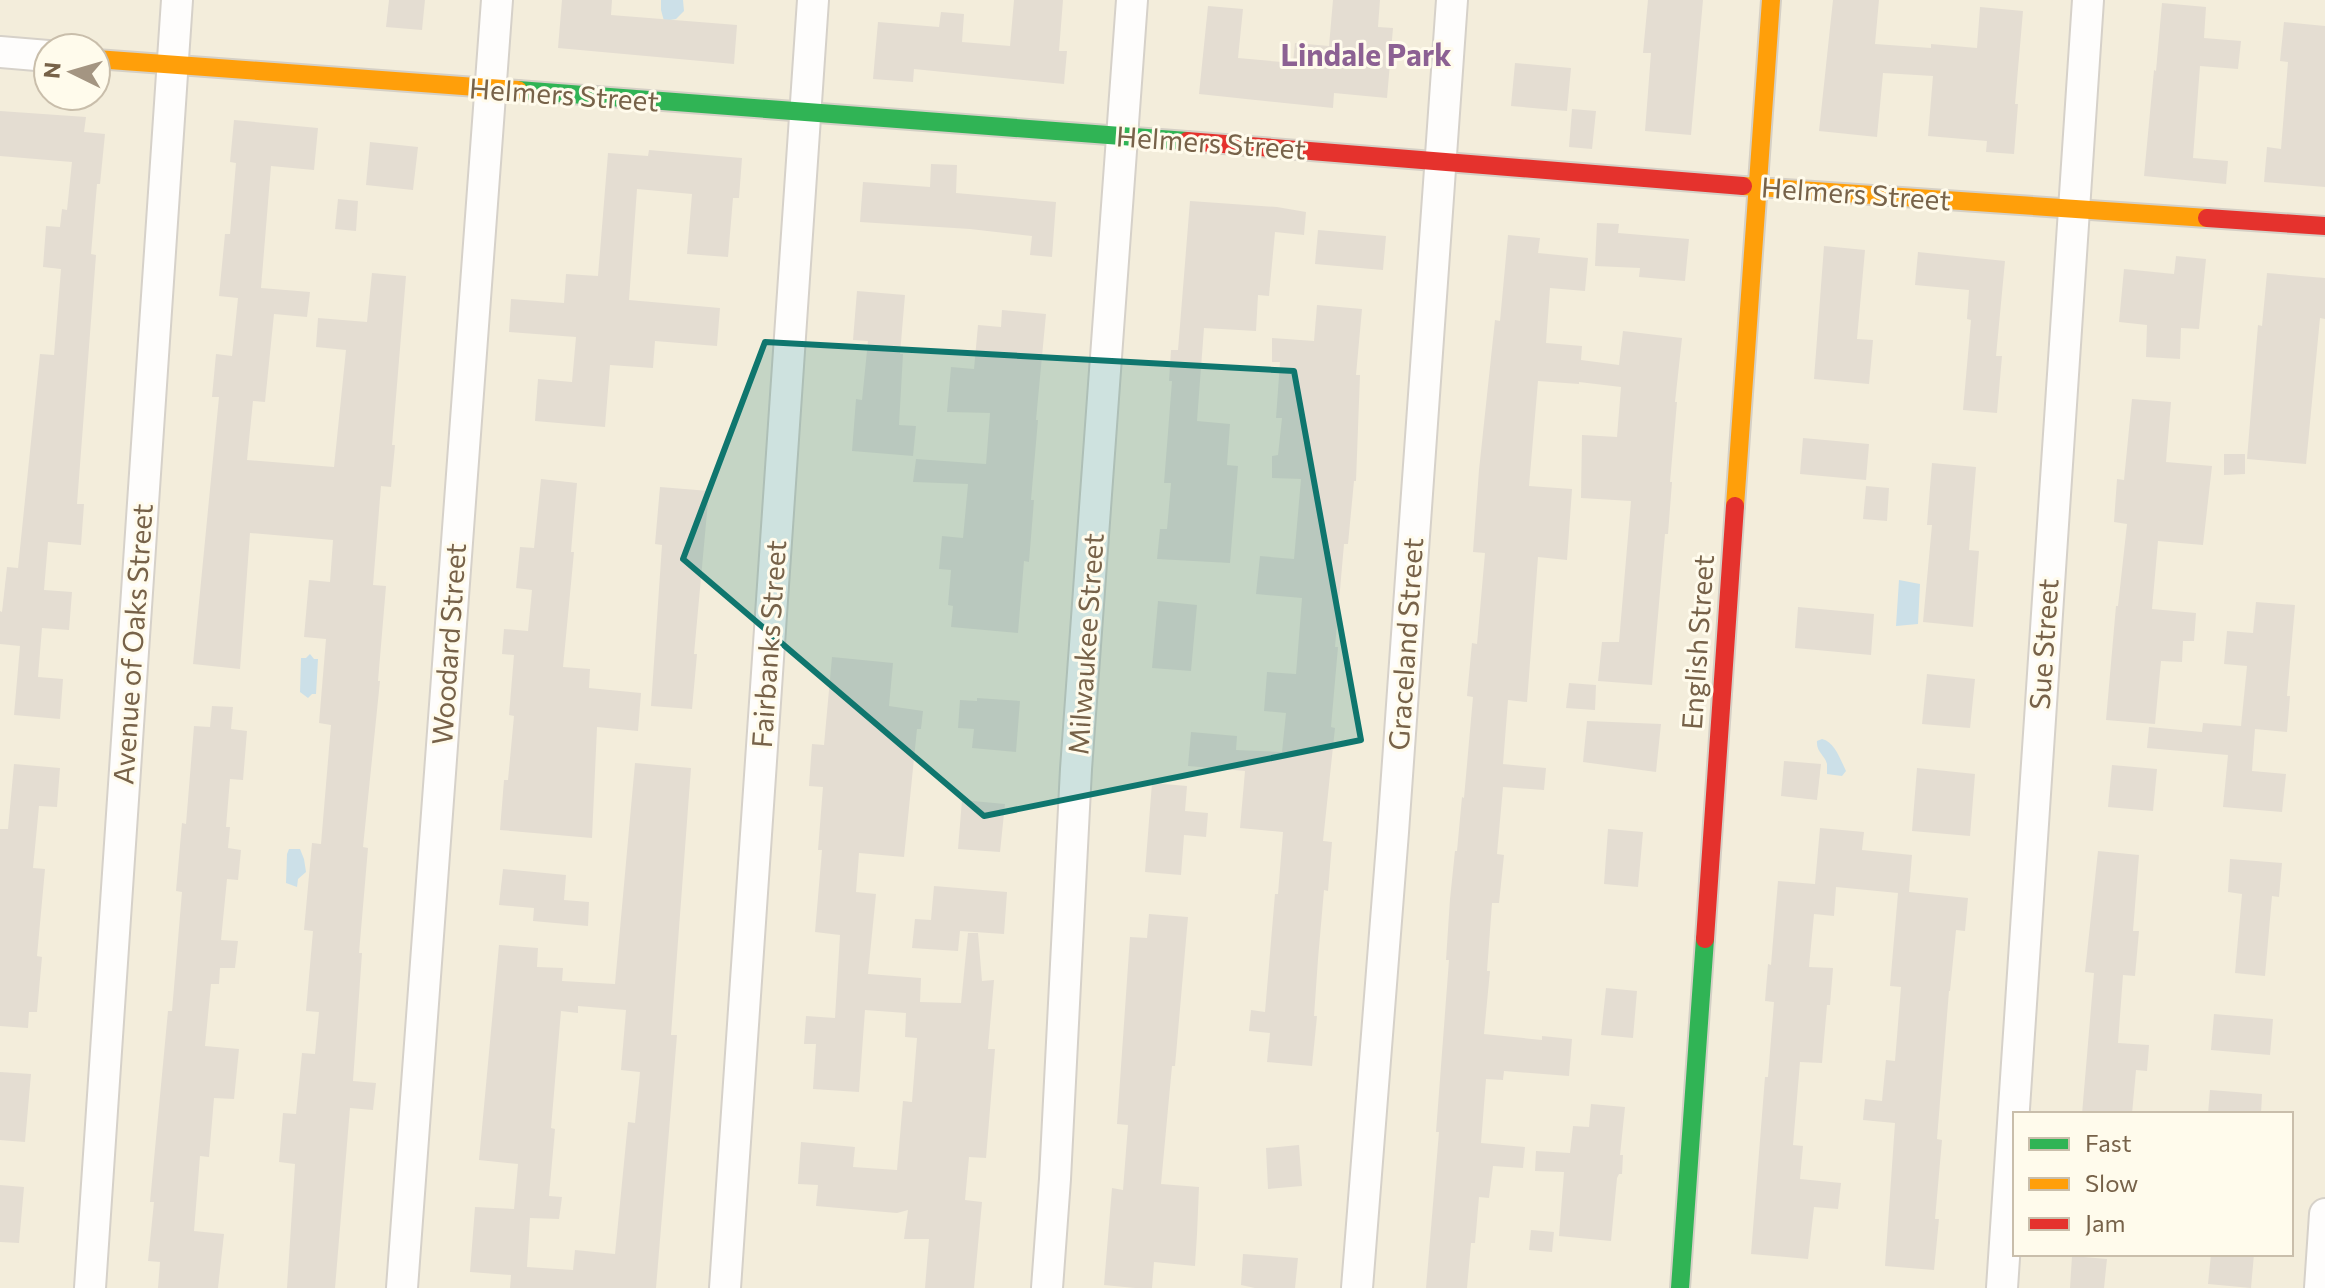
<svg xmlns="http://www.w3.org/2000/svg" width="2325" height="1288" viewBox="0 0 2325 1288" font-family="Commissioner,sans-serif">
<rect width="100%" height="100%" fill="#f7f4eb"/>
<path fill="#f3eddb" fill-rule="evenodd" d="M0 0H2325V1288H0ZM48 48H96V96H48ZM2015 1114H2291V1254H2015Z"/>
<path fill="#cce0e8" d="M661 0H683L684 11 676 19 664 21 661 10Z
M1899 580 1920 584 1918 624 1896 626Z
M310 654 314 659H318L316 694H312L308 698 300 692 301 658H306Z
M1822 739C1835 742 1840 759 1846 771L1842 776 1827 774C1827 771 1827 768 1827 764 1825 755 1816 752 1817 741Z
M289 849H300L304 859 306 872 298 879 297 887 286 883 287 854Z"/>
<path fill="#e4ddd2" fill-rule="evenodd" d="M389 0H425L422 30 386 27Z
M562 0H612L611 15 737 25 734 64 558 48Z
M1014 0H1063L1059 51H1067L1064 84 914 69 913 82 873 79 878 22 939 27 941 12 964 14 962 42 1010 46Z
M1333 0H1380L1378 27 1393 28 1387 98 1334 93 1333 108 1199 94 1208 6 1243 9 1238 58 1293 63 1295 43 1329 46Z
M1648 0H1703L1691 135 1645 131 1651 53H1643Z
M1833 0H1879L1875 44 1931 48V44L1977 48 1980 7 2023 11 2015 104H2018L2014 154 1986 152 1987 141 1928 136 1933 76 1883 73 1877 137 1819 131Z
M2162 3 2206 7 2204 38 2241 41 2238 69 2200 66 2193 158 2228 161 2226 184 2144 176 2154 70 2156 71Z
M2284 22 2325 26V187L2264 182 2267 147 2281 149 2288 62 2280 61Z
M1515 63 1571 68 1567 111 1511 106Z
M1572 109 1596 111 1592 149 1569 147Z
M0 111 86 117 84 132 105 134 100 184H97L91 254 96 255 77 504H84L81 545 48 542 44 590 72 592 69 630 42 628 38 677 63 679 60 719 14 715 20 646 0 644V611L2 612 7 567 18 568 40 354 54 355 61 269 43 267 46 226 60 227 62 209 67 210 72 162 0 156Z
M234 120 318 128 314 170 271 166 261 288 310 292 307 317 274 314 265 402 253 401 247 460 334 467 346 350 316 347 318 318 367 322 372 273 406 276 392 445H395L391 487 381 486 373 585 386 586 378 681H380L363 847 368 848 359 953H362L353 1081 376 1083 373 1110 350 1108 335 1288H287L295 1164 279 1162 283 1113 296 1114 302 1053 315 1054 319 1012 306 1011 313 931 304 930 312 843 321 844 331 725 319 723 326 639 304 637 309 580 330 582 333 540 250 533 240 669 193 664 219 397H212L216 354 232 356 238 298 219 296 225 234H230L236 163 230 162Z
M370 142 418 147 413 190 366 185Z
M649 150 742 158 739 198H733L728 257 687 254 692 194 637 189 629 300 720 308 717 346 655 341 653 368 610 365 605 427 535 421 538 379 572 382 576 337 509 332 511 299 564 303 566 274 598 276 608 153 648 156Z
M931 164 957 165 956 193 1056 202 1052 257 1030 255 1032 236 970 229 860 222 863 182 930 187Z
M338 199 358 201 356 231 335 229Z
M1190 201 1277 207 1306 212 1304 235 1275 232 1269 296 1258 295 1256 331 1204 328 1197 421 1230 424 1227 465 1238 466 1230 563 1157 559 1160 529H1167L1171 483H1164L1172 381H1169L1171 350H1178Z
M1597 223 1619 224 1618 233 1689 239 1685 281 1639 277 1640 268 1595 266Z
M1318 230 1386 236 1383 270 1315 264Z
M1508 235 1540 238 1538 253 1588 258 1585 291 1550 288 1546 343 1582 346 1581 360 1619 365 1623 331 1682 338 1675 402H1677L1670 482H1672L1668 534H1665L1652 685 1598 681 1602 642H1619L1631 501 1581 498 1582 435 1617 437 1621 387 1579 382V384L1538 381 1529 486 1572 489 1567 560 1538 557 1527 702 1508 700 1503 764 1546 768 1544 790 1503 787 1497 854 1504 855 1499 903H1492L1487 971H1490L1484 1034 1542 1040V1036L1572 1039 1569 1076 1504 1071 1503 1080 1486 1079 1481 1143 1525 1147 1523 1168 1493 1166 1489 1198 1479 1197 1475 1243H1471L1467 1288H1426L1439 1132H1436L1449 960H1446L1450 899 1455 851H1457L1462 797 1464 798 1473 697 1467 696 1472 643 1477 644 1485 553 1473 552 1479 470 1495 320 1500 321Z
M1824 246 1865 250 1857 339 1873 340 1869 384 1814 379Z
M1918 252 2005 261 1996 356H2002L1997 413 1963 410 1971 320 1967 319 1969 290 1915 285Z
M2176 256 2206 259 2199 329 2181 328 2180 359 2146 357 2147 325 2119 322 2124 269 2174 274Z
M2267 273 2325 278V319L2320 318 2306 464 2247 459 2258 325 2262 326Z
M857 291 905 295 900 354H903L899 425 916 426 913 456 852 451 856 399 862 400 868 341 853 340Z
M1317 305 1362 309 1356 375H1360L1356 481H1354L1348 544H1344L1335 647H1338L1331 727 1335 728 1323 841 1332 842 1328 891 1324 890 1318 959 1314 1016H1317L1312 1066 1267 1062 1270 1033 1249 1031 1251 1010 1265 1012 1275 894H1278L1283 832 1240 828 1245 771 1188 766 1191 732 1237 736 1236 750 1282 752 1286 713 1264 711 1267 672 1296 674 1302 598 1256 594 1260 556 1294 559 1301 479 1272 478V456L1278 455 1282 418H1276L1280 362H1272V338L1314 341Z
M1002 310 1046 314 1036 420H1038L1031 500H1034L1029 562 1024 561 1018 633 951 627 953 606 948 605 951 570 939 569 942 536 963 538 968 484 913 482 916 459 986 464 990 413 947 412 951 367 974 369 978 325 1001 327Z
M2132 399 2171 402 2166 462 2212 466 2203 545 2158 541 2152 609 2196 613 2194 641H2183L2182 662 2161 661 2155 724 2106 720 2116 606H2118L2127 524 2114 522 2117 479 2124 480Z
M1803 438 1869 444 1866 480 1800 474Z
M2224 454H2245V474L2224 475Z
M1932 463 1976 467 1969 550 1979 551 1973 627 1923 622 1932 525H1927Z
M541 479 577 483 571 552H574L563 667 590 669 589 688 641 693 638 731 597 727 592 838 500 830 504 780H508L514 716 509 715 514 655 502 654 504 629 528 631 532 590 516 588 520 547 534 548Z
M1866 486 1889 488 1887 521 1863 519Z
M660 487 709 491 694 654H697L692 709 651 706 662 545 655 544Z
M1158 601 1197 605 1191 671 1152 668Z
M2256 602 2295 605 2287 696H2290L2287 732 2255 729 2252 771 2286 774 2282 812 2223 807 2228 755 2147 748 2149 727 2202 732 2203 723 2241 726 2247 666 2224 664 2227 631 2253 633Z
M1798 607 1874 614 1871 655 1795 648Z
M832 657 893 663 889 706 923 711 921 729H917L904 857 859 853 856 892 876 894 868 974 921 978 920 1002 961 1003 968 933H978L982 981 994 980 988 1049H995L986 1158 969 1157 965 1200 982 1202 974 1288H925L929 1239H904L908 1210 897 1213 816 1206 818 1185 798 1184 801 1142 855 1147 853 1167 897 1170 903 1101 912 1102 917 1038 905 1037 906 1013 865 1010 859 1092 813 1089 816 1044H804L806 1016 835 1018 840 935 815 932 822 850H818L823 787 809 786 812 744 824 745Z
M1927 674 1975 679 1970 728 1922 724Z
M1569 683 1596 685 1595 710 1566 708Z
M977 698 1020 701 1016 752 972 748 974 729 958 728 960 700 977 701Z
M212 706 233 707 231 729 247 731 243 780 230 779 226 827H230L228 848 241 850 238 880 227 879 221 940 238 941 235 968H220L219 984H211L205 1046 239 1049 234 1099 214 1098 209 1157 200 1156 194 1231 224 1234 218 1288H158L160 1262 148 1261 154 1202H150L168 1011H172L182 892 176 891 182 823 186 824 194 726 210 727Z
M1587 721 1661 724 1656 772 1583 762Z
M1784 761 1821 764 1817 800 1781 796Z
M635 763 691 768 671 1035H677L656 1288H510L511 1275 470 1272 475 1207 514 1209 518 1164 479 1160 499 945 538 948 537 967 563 968 562 981 615 984ZM578 1006 626 1010 621 1070 640 1072 635 1123 628 1122 615 1254 575 1250 573 1270 527 1267 530 1218 559 1219 562 1197 549 1196 555 1129 551 1128 561 1011 578 1013Z
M14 764 60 768 57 807 39 806 33 868 45 869 37 956 42 957 37 1012H29L28 1028 0 1026V829H8Z
M2112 765 2157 769 2153 811 2108 807Z
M1917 768 1975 774 1970 836 1912 831Z
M1152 783 1187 786 1185 811 1208 813 1206 837 1184 835 1181 875 1145 872Z
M962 800 1005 804 1000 852 958 849Z
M1820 828 1864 832 1862 850 1912 855 1909 892 1968 898 1965 931 1956 930 1950 991H1949L1937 1139 1942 1140 1935 1219H1939L1934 1270 1885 1266 1895 1123 1863 1120 1865 1099 1882 1101 1886 1060 1895 1061 1901 987 1890 986 1898 893 1836 887 1834 916 1814 914 1809 967 1833 968 1830 1005H1827L1822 1063 1800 1062 1793 1145 1803 1146 1800 1179 1841 1183 1838 1209 1814 1207 1808 1259 1751 1254 1765 1077H1768L1774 1002 1765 1001 1768 964 1771 965 1778 881 1815 884Z
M1608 829 1643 832 1638 887 1604 884Z
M2098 851 2139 855 2133 931H2139L2135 976 2123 975 2118 1043 2149 1045 2147 1071 2136 1070 2132 1114H2082L2094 973 2085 972Z
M2230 859 2282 863 2279 897 2272 896 2265 976 2235 973 2242 894 2228 892Z
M503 869 566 875 564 900 589 902 588 926 533 921 534 908 499 905Z
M934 886 1007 892 1004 934 960 931 958 951 912 948 915 919 931 920Z
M1149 914 1188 917 1175 1066H1172L1161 1184 1199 1187 1197 1234 1195 1266 1154 1262 1152 1288H1135L1104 1285 1112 1188 1123 1190 1128 1125 1117 1124 1130 937 1147 938Z
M1606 988 1637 991 1633 1038 1601 1035Z
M2214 1014 2273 1019 2270 1055 2211 1050Z
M0 1072 31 1074 25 1142 0 1140Z
M2210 1090 2262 1094 2261 1114H2208Z
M1591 1104 1625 1107 1620 1155H1623L1622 1174H1619L1617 1178 1611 1241 1559 1236 1564 1172 1535 1171 1536 1151 1570 1153 1573 1126 1589 1127Z
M1299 1145 1302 1186 1268 1189 1266 1148Z
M0 1185 24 1187 19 1243 0 1242Z
M1531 1230 1554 1232 1552 1252 1529 1250Z
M1243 1254 1298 1258 1295 1288H1255L1241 1285Z
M2211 1254H2254L2251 1288 2208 1284Z
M2072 1256 2107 1259 2104 1288H2070Z"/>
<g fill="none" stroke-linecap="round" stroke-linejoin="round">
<defs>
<path id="street" d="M0 52 48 56
M90 1288 177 0
M402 1288 497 0
M725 1288 813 0
M1047 1288 1055 1179 1076 769 1132 0
M1357 1288 1393 832 1452 0
M2002 1288 2088 0
M2320 1288 2325 1214"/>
<path id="fast" d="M518 90 1187 141
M1680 1288 1705 939"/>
<path id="slow" d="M96 59 518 90
M1743 186 2207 218
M1735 506 1771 0"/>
<path id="jam" d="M1187 141 1743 186
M2207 218 2325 226
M1705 939 1735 506"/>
</defs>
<use href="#street" stroke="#d6d1c9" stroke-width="34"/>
<use href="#fast" stroke="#d5d0c6" stroke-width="22"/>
<use href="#slow" stroke="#d5d0c6" stroke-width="22"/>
<use href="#jam" stroke="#d5d0c6" stroke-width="22"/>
<use href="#street" stroke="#fefdfc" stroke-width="30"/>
<use href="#fast" stroke="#30b455" stroke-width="18"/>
<use href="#slow" stroke="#ff9f0a" stroke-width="18"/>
<use href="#jam" stroke="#e5322d" stroke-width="18"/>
</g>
<path fill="#0f766e" fill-opacity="0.2" stroke="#0f766e" stroke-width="6" stroke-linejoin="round" d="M765 342 1294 371 1361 740 984 816 683 559Z"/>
<g text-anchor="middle" stroke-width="6" stroke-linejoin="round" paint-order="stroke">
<g font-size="28" fill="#776249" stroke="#fffbec">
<text transform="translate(564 95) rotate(4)" y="10">Helmers Street</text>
<text transform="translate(1211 143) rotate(4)" y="10">Helmers Street</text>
<text transform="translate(1856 194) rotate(4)" y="10">Helmers Street</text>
<text transform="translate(1698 642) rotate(-86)" y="10">English Street</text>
<text transform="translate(133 644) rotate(-86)" y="10">Avenue of Oaks Street</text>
<text transform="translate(449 644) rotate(-86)" y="10">Woodard Street</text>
<text transform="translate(769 644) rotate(-86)" y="10">Fairbanks Street</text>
<text transform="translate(1086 644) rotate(-86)" y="10">Milwaukee Street</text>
<text transform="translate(1406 644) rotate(-86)" y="10">Graceland Street</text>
<text transform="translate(2044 644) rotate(-86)" y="10">Sue Street</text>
</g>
<g font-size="30" font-weight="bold" fill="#8c6193" stroke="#fffbec">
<text x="1366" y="66">Lindale Park</text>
</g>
</g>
<rect x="2013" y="1112" width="280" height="144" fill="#fffbec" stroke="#c9beab" stroke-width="2"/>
<rect x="2029" y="1138" width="40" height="12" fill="#30b455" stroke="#c9beab" stroke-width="2"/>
<text x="2085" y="1152" font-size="24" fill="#776249">Fast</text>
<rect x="2029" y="1178" width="40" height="12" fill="#ff9f0a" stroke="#c9beab" stroke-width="2"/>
<text x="2085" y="1192" font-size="24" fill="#776249">Slow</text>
<rect x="2029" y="1218" width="40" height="12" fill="#e5322d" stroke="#c9beab" stroke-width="2"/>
<text x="2085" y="1232" font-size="24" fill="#776249">Jam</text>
<g transform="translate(72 72) rotate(275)"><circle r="38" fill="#fffbec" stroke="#c9beab" stroke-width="2"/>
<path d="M0-6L14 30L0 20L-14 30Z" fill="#a49582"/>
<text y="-12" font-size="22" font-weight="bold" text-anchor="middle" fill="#776249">N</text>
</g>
</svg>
